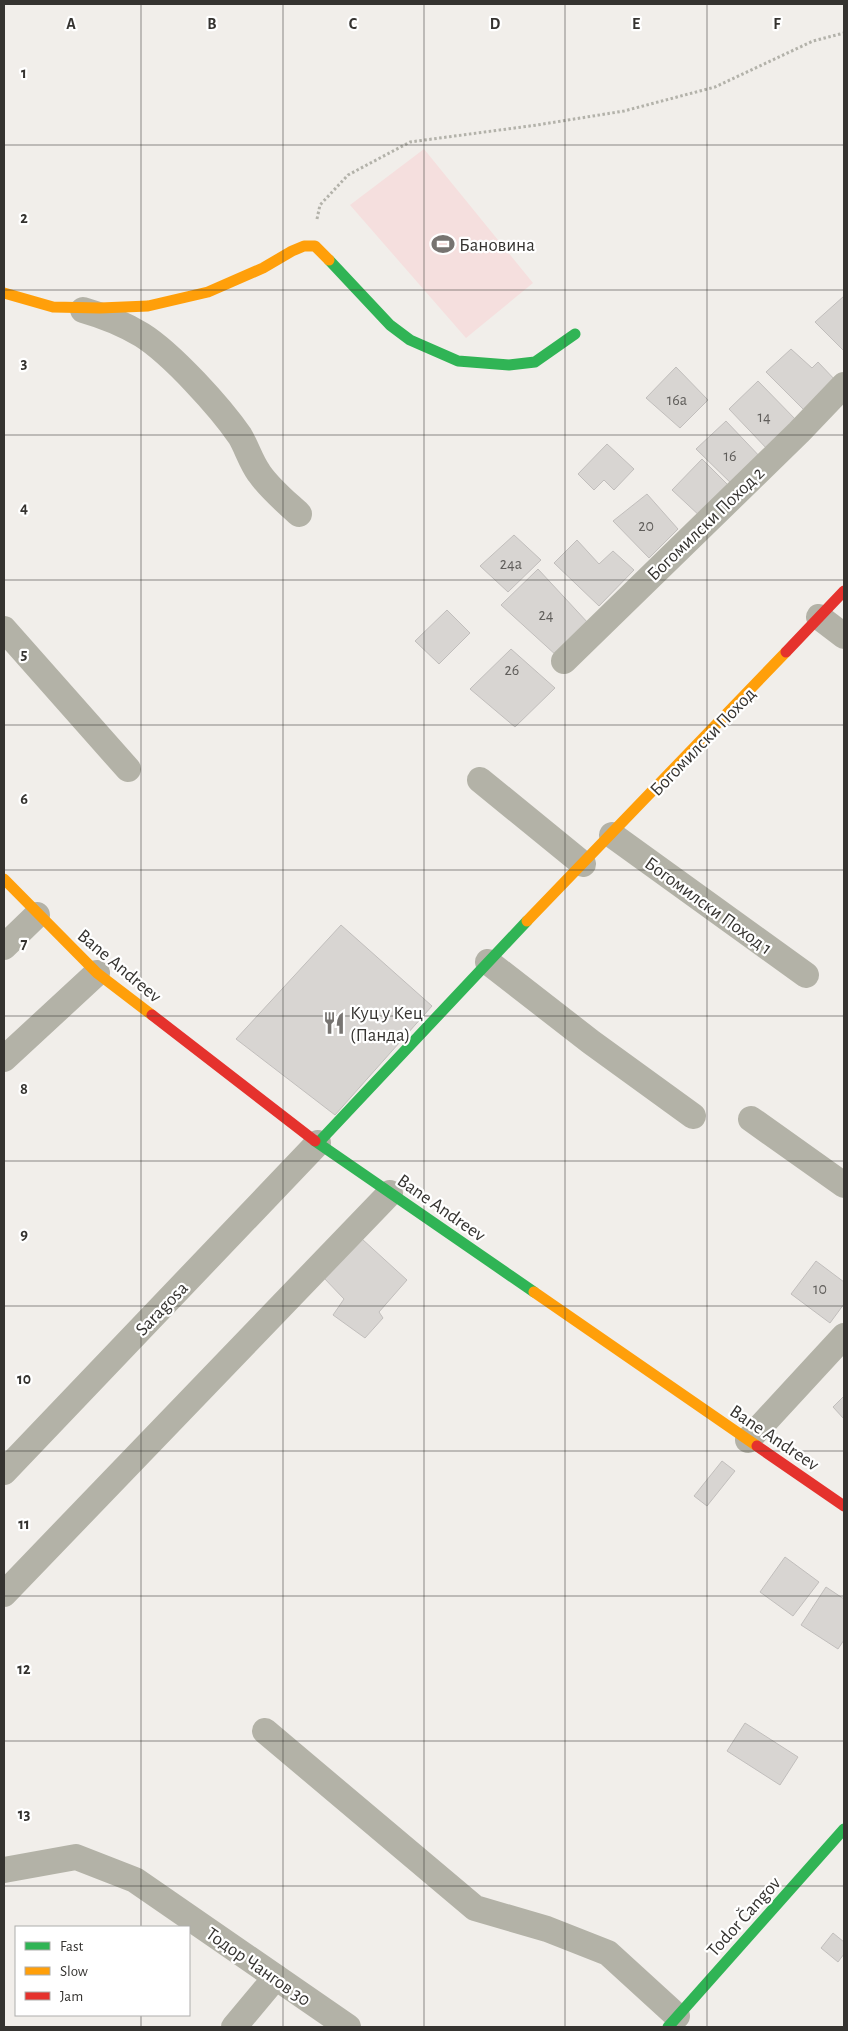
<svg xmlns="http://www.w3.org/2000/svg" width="848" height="2031" viewBox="0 0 848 2031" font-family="'Alegreya Sans',sans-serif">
<rect width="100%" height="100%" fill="#f1eeea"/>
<path fill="#f5dfde" d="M424 149 533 283 466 338 350 205Z"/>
<path fill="#d8d5d2" stroke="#c1bebc" d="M844 296V351L815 322Z
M791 349 812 368 818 362 837 382 806 412 766 372Z
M676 367 708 400 680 428 646 398Z
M758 381 798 422 769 451 729 409Z
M726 421 764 461 737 489 696 449Z
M607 444 634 469 614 490 604 480 594 490 578 474Z
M702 459 732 489 702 518 672 490Z
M647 494 678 529 649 558 613 521Z
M514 535 541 560 508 592 480 566Z
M577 540 599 564 613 551 634 570 599 606 554 563Z
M538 569 589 624 557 656 501 605Z
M447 610 470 633 439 664 415 641Z
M511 649 555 688 515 727 470 689Z
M341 925 432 1006 335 1115 236 1039Z
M362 1239 407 1280 379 1312 383 1318 365 1338 333 1315 344 1299 324 1278Z
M816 1261 844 1282V1304L830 1323 791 1294Z
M844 1396V1419L833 1407Z
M722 1461 735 1471 707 1506 694 1496Z
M785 1557 819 1582 793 1616 760 1592Z
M826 1587 844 1599V1640L838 1649 801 1625Z
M745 1723 798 1757 780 1785 727 1751Z
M833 1933 844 1942V1954L838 1962 821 1948Z"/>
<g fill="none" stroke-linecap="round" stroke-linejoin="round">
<path stroke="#b3b2aa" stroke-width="3" stroke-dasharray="2.5 2.5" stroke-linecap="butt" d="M317 219 320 205 348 175 410 142 537 125 624 111 715 87 813 41 844 33"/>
<path stroke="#b3b2a7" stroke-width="26" d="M83 310C104 316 124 324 142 335 172 354 220 407 240 436 247 448 251 462 259 473 270 489 285 501 299 514
M819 617 844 636
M4 629 128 769
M564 661 799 432 844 385
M480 780 583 864
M612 835 806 975
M4 947 37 915
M488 962 591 1042 693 1116
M4 1059 97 973
M751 1119 844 1185
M748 1440 844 1336
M4 1472 318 1143
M4 1594 390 1193
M265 1731 475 1908 547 1929 608 1953 677 2016
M4 1870 76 1857 135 1880 348 2027
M234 2027 276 1977"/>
<path stroke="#30b455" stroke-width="11" d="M329 260 390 325 410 340 458 361 509 365 535 362 575 334
M315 1141 534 1292
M318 1143 527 921
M668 2027 844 1829"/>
<path stroke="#ff9f0a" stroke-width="11" d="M4 293 53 307 100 308 148 306 208 292 263 268 292 251 304 246H315L329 260
M4 879 97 973 152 1015
M527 921 786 652
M534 1292 757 1446"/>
<path stroke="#e5322d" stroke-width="11" d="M786 652 844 591
M152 1015 315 1141
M757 1446 844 1506"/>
</g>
<path fill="none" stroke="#353330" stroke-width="1" stroke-opacity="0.55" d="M141 4V1927M283 4V2027M424 4V2027M565 4V2027M707 4V2027M4 145H844M4 290H844M4 435H844M4 580H844M4 725H844M4 870H844M4 1016H844M4 1161H844M4 1306H844M4 1451H844M4 1596H844M4 1741H844M4 1886H844M141 2015V2027"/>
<defs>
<symbol id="stadium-bare" viewBox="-9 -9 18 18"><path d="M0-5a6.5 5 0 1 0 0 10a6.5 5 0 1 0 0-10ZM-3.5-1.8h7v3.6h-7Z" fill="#777471" stroke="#fff" stroke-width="2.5" paint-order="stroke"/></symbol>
<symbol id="restaurant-bare" viewBox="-9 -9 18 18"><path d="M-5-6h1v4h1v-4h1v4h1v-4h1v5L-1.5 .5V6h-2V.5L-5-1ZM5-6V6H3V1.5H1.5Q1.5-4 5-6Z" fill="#777471" stroke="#fff" stroke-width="2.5" paint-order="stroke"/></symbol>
</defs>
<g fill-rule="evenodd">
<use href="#stadium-bare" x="427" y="228" width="32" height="32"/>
<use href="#restaurant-bare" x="318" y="1007" width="32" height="32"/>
</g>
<g text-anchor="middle" stroke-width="4.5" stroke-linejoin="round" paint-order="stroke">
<g font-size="16" fill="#605e5b">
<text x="677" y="405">16а</text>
<text x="764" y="422">14</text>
<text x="730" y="461">16</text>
<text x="646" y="531">20</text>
<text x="511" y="569">24а</text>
<text x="546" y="620">24</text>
<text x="512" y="675">26</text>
<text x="820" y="1294">10</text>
</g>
<g font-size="19" fill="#353330" stroke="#fff" text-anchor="start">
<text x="459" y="251">Бановина</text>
<text x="350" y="1019">Куц у Кец<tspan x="350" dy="22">(Панда)</tspan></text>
</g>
<g font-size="19" fill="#353330" stroke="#fff">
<text transform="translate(705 523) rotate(-44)" y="7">Богомилски Поход 2</text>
<text transform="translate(702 741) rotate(-46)" y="7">Богомилски Поход</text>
<text transform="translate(709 905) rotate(36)" y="7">Богомилски Поход 1</text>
<text transform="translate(120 965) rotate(40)" y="7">Bane Andreev</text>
<text transform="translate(442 1207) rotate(35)" y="7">Bane Andreev</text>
<text transform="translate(161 1308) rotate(-46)" y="7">Saragosa</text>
<text transform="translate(775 1437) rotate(34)" y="7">Bane Andreev</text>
<text transform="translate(743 1916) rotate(-48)" y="7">Todor Čangov</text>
<text transform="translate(259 1966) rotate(35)" y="7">Тодор Чангов 30</text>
</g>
</g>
<g font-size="16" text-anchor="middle" font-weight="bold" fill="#353330" stroke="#fff" stroke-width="4.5" stroke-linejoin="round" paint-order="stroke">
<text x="71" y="29">A</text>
<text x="212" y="29">B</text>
<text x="353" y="29">C</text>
<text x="495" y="29">D</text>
<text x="636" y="29">E</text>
<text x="777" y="29">F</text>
<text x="24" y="78">1</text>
<text x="24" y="223">2</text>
<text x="24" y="368">3</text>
<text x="24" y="513">4</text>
<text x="24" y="659">5</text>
<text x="24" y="804">6</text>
<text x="24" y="949">7</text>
<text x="24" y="1094">8</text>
<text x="24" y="1239">9</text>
<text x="24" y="1384">10</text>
<text x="24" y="1529">11</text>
<text x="24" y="1674">12</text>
<text x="24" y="1819">13</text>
</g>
<rect width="848" height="2031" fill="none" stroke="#353330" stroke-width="10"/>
<rect x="15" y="1926" width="175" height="90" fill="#ffffff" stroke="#aeadac"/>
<rect x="25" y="1942" width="25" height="8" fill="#30b455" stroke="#aeadac"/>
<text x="60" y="1951" font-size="15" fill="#353330">Fast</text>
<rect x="25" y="1967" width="25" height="8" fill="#ff9f0a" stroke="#aeadac"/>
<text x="60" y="1976" font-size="15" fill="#353330">Slow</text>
<rect x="25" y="1992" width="25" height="8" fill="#e5322d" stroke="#aeadac"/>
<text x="60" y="2001" font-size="15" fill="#353330">Jam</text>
</svg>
